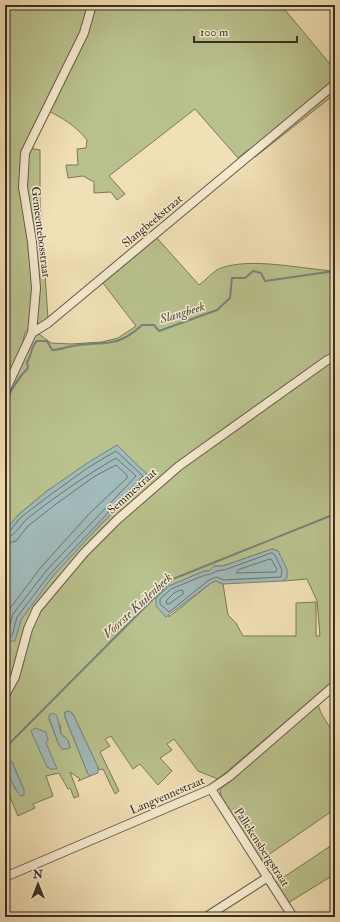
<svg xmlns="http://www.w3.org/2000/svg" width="340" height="922" viewBox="0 0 340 922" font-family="'IM FELL Double Pica',serif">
<rect width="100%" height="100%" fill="#f1e0b6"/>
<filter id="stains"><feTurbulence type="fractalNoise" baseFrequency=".005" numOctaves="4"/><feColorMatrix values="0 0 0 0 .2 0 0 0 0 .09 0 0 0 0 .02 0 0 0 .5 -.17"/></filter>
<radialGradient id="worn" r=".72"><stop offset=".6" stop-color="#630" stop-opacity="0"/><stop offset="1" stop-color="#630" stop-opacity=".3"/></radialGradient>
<path fill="#b9c28e" stroke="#797858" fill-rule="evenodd" d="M5 5H281L335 70V94L255 157 249 149 238 158 195 109 109 176 125 194 117 200 111 192 94 193V182L83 176 68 178 66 165H78L77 149 86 148 87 140C77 127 62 117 46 110L28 148 40 150V201L48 318 25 332 21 350 5 384Z
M157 238 199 285C206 280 213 271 221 268 252 257 301 269 335 271V680L218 779 198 771 174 739 167 744 172 750 160 758 172 771 158 785 140 764 133 769 111 736 105 739 110 746 100 752 119 791 115 794 103 769 99 770 73 714 69 711 65 712V717L88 774 90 776 78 781 80 779 70 772 79 796 74 798 70 788 68 789 59 773 46 776 53 796 33 804 35 808 18 816 7 790 5 791V635C24 617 37 595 53 576 83 541 116 509 149 477L117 445 47 491 18 515 5 543V400L35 336 39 334 51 343 71 344 102 342 118 338 136 326 103 283ZM272 549 278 551 287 578 283 581 307 579 317 601 320 636H316V602L296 603V636H243L236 623 228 615 223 584 216 581 211 583 169 617V586L204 571H209L214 566H223ZM49 719 60 724 61 734 68 740 70 748 59 745ZM8 760 12 762 24 790 15 789 6 763Z
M318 705 321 713 335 736V809L261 860 221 796 220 789Z
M335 843V874L288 903 275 883Z"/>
<path fill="#a1baba" stroke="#77827e" d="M117 445 150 477 101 524 53 576 21 620 15 641H5V531L18 515 47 491 86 464Z
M272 549 278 551 287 569V578L283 581 223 584 216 581 211 583 166 617 156 606V598L169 586 204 571H209L214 566H223Z
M69 711 73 714 98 767V773L90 776 88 774 65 717V712Z
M53 713 57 716 61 734 68 740 70 748 67 749H62L59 745 49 718V715Z
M35 728 46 732 48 740 46 743 57 769H51L47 767 33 736 31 731Z
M8 760 12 762 24 790V795L21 796C15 792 7 771 6 763Z"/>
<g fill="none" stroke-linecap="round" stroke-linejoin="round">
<path stroke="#6d746e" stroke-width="1" d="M5 533 9 532 20 518 50 495 89 467 116 451 143 476 50 574 17 617 12 636 5 637
M5 538C16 537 20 524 28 518 56 496 85 476 116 458L136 476 46 571 13 614 8 630 5 632
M5 544 16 541 28 526 56 504 95 476 116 465 127 475V478L90 513 42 566 8 611 5 620
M272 553 275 555 282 570 281 577 224 580 216 577 209 580 169 612 160 604V599L171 589 205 575C213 575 214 570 224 570Z
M271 559 277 569 276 572 236 573 238 570Z
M181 590 183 591V594L169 604H167L166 601 174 593Z"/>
<path stroke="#77827e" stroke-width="2" d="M5 402C12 389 18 378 28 368L27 362C32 356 30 347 37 341H47L52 350C60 350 65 347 73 346 104 340 115 350 142 325H154L159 331 217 310 230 298 232 278H245L253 271 261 273 265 281 335 271
M5 748 173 579 335 514"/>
<defs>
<path id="minor" d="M32 333 36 288 32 242 23 187 25 153 84 33 92 5
M5 391 32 333 48 323 335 84
M5 695 15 677 28 629 37 609 84 553 118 519 179 466 326 361 335 356
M211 789 293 917
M5 877 211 789 230 776 335 685
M171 917H178
M206 917 268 877"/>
</defs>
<use href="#minor" stroke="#675a48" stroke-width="10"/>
<use href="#minor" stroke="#f6ebd0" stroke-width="8"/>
</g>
<g text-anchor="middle" stroke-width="3" stroke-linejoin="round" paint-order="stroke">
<g font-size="12" fill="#392e23" stroke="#f6ebd0">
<text transform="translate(152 221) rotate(-40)" y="4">Slangbeekstraat</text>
<text transform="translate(41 232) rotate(83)" y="4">Gemeentebosstraat</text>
<text transform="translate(132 491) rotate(-42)" y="4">Semmestraat</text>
<text transform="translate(167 795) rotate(-23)" y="4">Langvennestraat</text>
<text transform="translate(262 847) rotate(57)" y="4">Pallekensbergstraat</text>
</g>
<g font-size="13" font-style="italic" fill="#535149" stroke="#f6ebd0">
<text transform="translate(182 312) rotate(-17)" y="5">Slangbeek</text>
<text transform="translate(137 605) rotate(-43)" y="5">Voorste Kuilenbeek</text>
</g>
</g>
<rect width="340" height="922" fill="none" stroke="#f1e0b6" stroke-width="20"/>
<rect x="6" y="6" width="328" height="910" fill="none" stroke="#392e23" stroke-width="2"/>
<rect x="10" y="10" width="320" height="902" fill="none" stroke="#392e23"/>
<g transform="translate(38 884)" stroke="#f6ebd0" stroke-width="3" paint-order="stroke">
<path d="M0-3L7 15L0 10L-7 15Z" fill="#392e23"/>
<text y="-6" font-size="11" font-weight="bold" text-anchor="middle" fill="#392e23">N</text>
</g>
<path d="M194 36v6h103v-6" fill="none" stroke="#392e23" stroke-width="2"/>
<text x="200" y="36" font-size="12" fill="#392e23" stroke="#f6ebd0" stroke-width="3" paint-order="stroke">100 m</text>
<rect width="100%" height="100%" filter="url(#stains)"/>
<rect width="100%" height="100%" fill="url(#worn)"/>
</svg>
